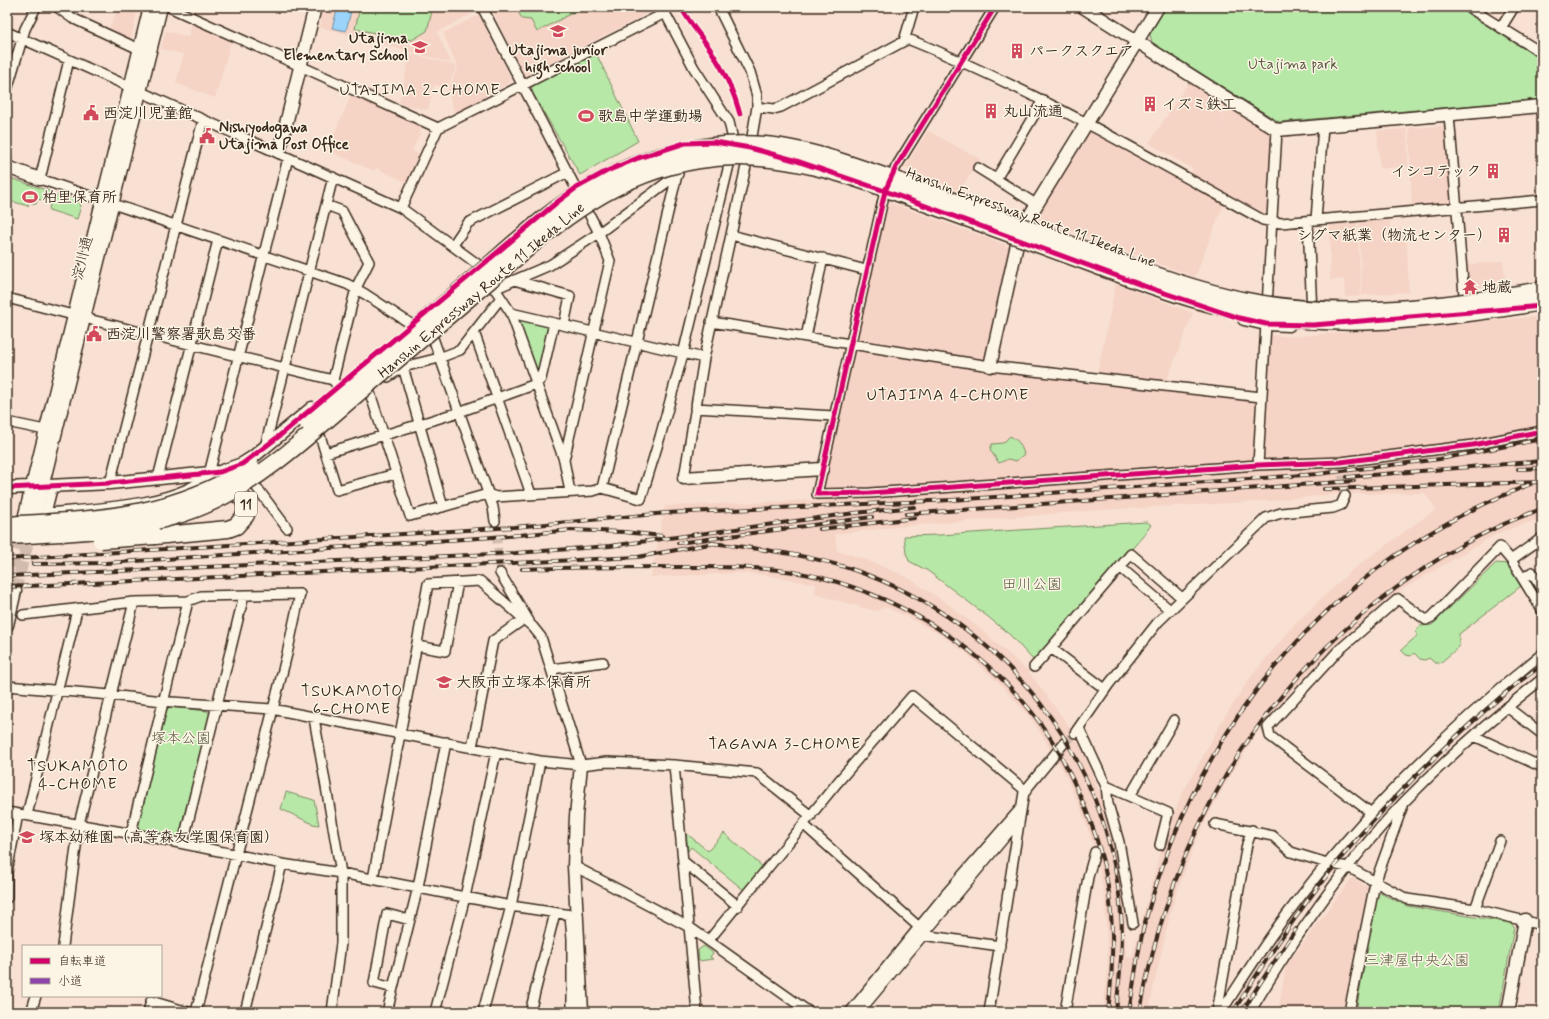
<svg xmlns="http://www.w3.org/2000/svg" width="1549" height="1019" viewBox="0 0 1549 1019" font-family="Mynerve,'Klee One',sans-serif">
<rect width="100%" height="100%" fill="#f8e1d2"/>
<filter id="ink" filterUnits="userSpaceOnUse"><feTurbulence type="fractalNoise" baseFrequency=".025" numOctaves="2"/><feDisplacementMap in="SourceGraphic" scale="8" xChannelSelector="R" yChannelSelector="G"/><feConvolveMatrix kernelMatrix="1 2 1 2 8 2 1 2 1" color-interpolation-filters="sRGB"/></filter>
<g filter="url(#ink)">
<path fill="#f5d3c5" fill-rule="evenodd" d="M118 7H138L130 43 108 32Z
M324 7H475L477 11 437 32 451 63 320 27Z
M491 7H652L653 8 651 12 524 76Z
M479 15 512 81 455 115 448 90 458 67 443 33Z
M192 23 231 41 215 98 176 83 184 54 161 49 166 31 188 37Z
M410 54 457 66 447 87 434 85 428 110 399 103Z
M1189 82 1229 108 1215 133 1230 108 1269 133 1271 137 1267 211 1262 214 1190 174 1193 169 1149 143Z
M352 94 423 126 412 151 420 155 408 183 376 168 374 171 327 150Z
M1090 126 1224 203 1195 277 1036 218Z
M1448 126 1452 203 1412 207 1409 128Z
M1407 129 1408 166 1380 169 1377 131Z
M928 131 980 159 959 191 905 167Z
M887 203H891L1006 245 1009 249 985 356 981 359 860 340 857 336Z
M1389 216 1390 230 1406 229 1409 292 1362 295 1359 221Z
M1357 221 1361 296 1345 297 1344 279 1330 280V223Z
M1503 261 1506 285 1471 288V285H1469L1468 265Z
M1116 284 1193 313 1166 382 1097 375Z
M1542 316V427L1474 441 1345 457 1269 462 1264 457 1270 338 1273 335 1290 337Z
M858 350 978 369 1253 399 1256 403 1253 457 1250 462 869 489 827 490 824 485 853 354Z
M1542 435V518L1498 533 1400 591 1347 635 1296 686 1258 731 1222 790 1198 835 1172 906 1153 989 1149 1012H1103L1108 968 1105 899 1097 856 1081 809 1063 770 1033 721 1000 684 965 652 944 637 906 616 885 607 875 611 815 594 816 584 765 575 739 573 651 577 665 506 817 500 1380 464ZM1425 493 1436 509 1352 570 1296 623 1252 675 1222 721 1180 798 1159 856 1132 958 1126 957 1124 887 1108 814 1082 748 1068 725 1028 671 980 629 945 602 907 577 862 558 837 551 835 534 906 526 1099 510 1269 501 1335 494Z
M1352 878 1371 889 1348 1012H1278L1286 966Z"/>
<path fill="#b8e8a7" stroke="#7a8962" d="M360 7H433L427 31 412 40 355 29Z
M516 7H583L537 32 531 20 522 19Z
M1166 7H1457L1542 60V99L1279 122 1152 43 1150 34Z
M596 53 638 141 580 175 532 92V86Z
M7 177 52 192 53 198 59 194 79 201 81 206 77 219 49 210 50 203 38 199 36 204 29 202 28 206 7 200Z
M521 320 548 327 550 330 540 371H536L518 323Z
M1010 436C1020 442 1020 443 1024 454L1016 461 1008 459 999 463 990 450 992 444 1003 443Z
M1147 522 1151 525 1143 536 1035 662 1010 635 987 616 928 571 909 561 906 553 904 536 940 535Z
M1496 563 1508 564 1521 586 1459 634V647L1440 663H1435L1429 658 1425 660 1420 659 1414 653 1411 656 1406 655 1401 650 1418 635 1415 632 1420 626 1432 625Z
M170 707 207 711 210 714 179 836 176 837 140 831 138 827 166 710Z
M286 792 314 800 319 825 313 824 281 809Z
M686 833 708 851 724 833 764 868 745 891 691 847 688 851Z
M1380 893 1407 906 1511 923 1514 927 1499 1012H1356L1376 894Z
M704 946 713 953 710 957 713 959 699 961 698 950Z"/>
<path fill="#9ad4fa" stroke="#7490a2" d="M338 7H352L346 31 332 28Z"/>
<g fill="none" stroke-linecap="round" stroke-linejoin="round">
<path stroke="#d2bcae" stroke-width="9" stroke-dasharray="9 4.5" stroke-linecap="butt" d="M1341 462 1345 496
M495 521 500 573
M1064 743 1075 733"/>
<path stroke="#d2bcae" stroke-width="12" stroke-dasharray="12 6" stroke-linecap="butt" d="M7 585 22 528
M15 591 32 527"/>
<defs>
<path id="street" d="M57 7 72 18 139 49
M169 7 438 128
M482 7 599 233 610 261 564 460
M995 7 896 167 885 191 817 494 870 493 1258 465 1341 462 1473 445 1542 431
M1468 7 1542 53
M1501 28 1514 7
M7 32 401 208 480 266 511 313 564 460 570 492
M904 41 914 7
M69 60 40 179 347 284 365 294 411 324
M7 90 25 29 36 7
M757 107 774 109 781 107 908 39C1032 89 1147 156 1263 220L1281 223 1542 200
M1449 115 1465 307
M978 168 1036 204
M996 179 1043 100
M326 205 342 211 369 262 356 288 333 380
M401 208 438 128 665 13
M1316 220 1323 126
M1308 221 1312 314
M731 235 866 270
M453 245 468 223 568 172
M514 280 570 296 564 325
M494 289 550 265 599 233 678 174
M7 298 73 315
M511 313 704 358
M84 318 333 380 338 387
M711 322 990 366 1261 397
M428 329 433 338 493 507 495 521
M474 332 531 494
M806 337 823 258
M403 367 443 507
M388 377 403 367 439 358 460 350 500 299
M363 385 370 393 410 516 488 494 496 497 593 491 602 488 641 499 660 437 683 354 729 165 732 135 729 122 694 68 662 7
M695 408 834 416
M7 422 45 430
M317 426 337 490 395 474
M265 447 333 177
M326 453 459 412 536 384 541 379 554 323
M1258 465 1277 130
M249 477 287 528
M158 478 218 240
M684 478 704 358 750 148 757 107V96L750 72 718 7
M110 483 203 120
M53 485 46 513C88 509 181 506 209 474L288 158
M602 488 677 175
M1511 560 1542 538
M500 573 529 621
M1523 578 1532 572 1542 588
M1170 610 1120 567 1131 554 1182 598
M23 615 134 602 188 601 201 596 300 594 287 654 196 1012
M417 646 445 651 458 582
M1051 648 1120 567
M1034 667 1051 648 1105 689
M552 669 603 662
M7 686 110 695 172 702 272 709 540 761 581 765 607 762 674 765 757 773 811 816
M1507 707 1542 734
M314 718 341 873V943L332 1012
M1079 728 1106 786 1168 813 1160 845
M1075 733 1109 684 1158 622 1266 518 1281 513 1333 508 1341 505 1345 496
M1474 736 1542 767
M472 747 493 641 524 619
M674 765 697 1012
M1106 786 1108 804 1119 842 1133 923
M1130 796 1174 720
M7 812 145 836 282 864 341 873 511 906 578 916
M1370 812 1270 736 1268 727 1338 651 1398 599 1426 620 1432 617 1500 547 1511 560 1542 610
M27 815 77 610
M1215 824 1273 836 1291 852 1327 863 1348 867 1407 899 1475 909 1542 925
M804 825 919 927
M131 833 188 601
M183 843 244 595
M684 862 738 906
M574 866 689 927 809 1012
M373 879 428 584 480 581 533 627 541 637 581 765
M7 898V872L18 814
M1475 909 1500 841
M570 915 572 939V1012
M922 935 1000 946
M709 940 837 783 912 696 1026 791
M63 946 79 824 134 602
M393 988 374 983 387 914 410 920
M31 1012 36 996
M148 1012 151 1001 188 1012
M245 1012 282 864
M387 1012 418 887 446 742
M435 1012 465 897 496 752
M483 1012 511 906 540 761
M530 1012 555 913
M850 1012 945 895 1021 808
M859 1012 1019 820
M989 1012 1024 792 1064 743
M1065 1012 1088 877 1095 852
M1217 1012 1247 844 1252 830
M1221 1012C1242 980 1262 947 1285 917 1359 817 1446 731 1542 654
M1250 1012C1294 938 1344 864 1404 802 1447 758 1494 717 1542 679
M1349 1012 1375 883 1402 808"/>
<path id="secondary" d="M1083 7 1277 130 1542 106
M279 152 315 7
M7 167 40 179
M1244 319 1266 324 1289 325
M990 366 1018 240 1024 225 1158 7
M684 478 822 469
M7 488 110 483 220 472 242 464 253 457 312 408
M25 515 150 7
M35 516 161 7
M7 625 15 591
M581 765 576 816 574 866 582 1012
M1508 1012 1525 920"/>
<path id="highway" d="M155 536 228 529 236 526 246 515 245 502C239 493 232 490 221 491"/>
</defs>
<use href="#street" stroke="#3b2a1e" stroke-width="12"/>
<use href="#secondary" stroke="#3b2a1e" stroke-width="15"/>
<use href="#highway" stroke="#3b2a1e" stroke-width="19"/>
<use href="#street" stroke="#fcf5e5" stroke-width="9"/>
<use href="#secondary" stroke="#fcf5e5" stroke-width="12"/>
<use href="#highway" stroke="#fcf5e5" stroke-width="16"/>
<defs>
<path id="rail" d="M1518 469 1542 468
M1347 477 1542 461
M1324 489 1542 482
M906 514 1354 481
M820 529 915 518
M678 543 872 517
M711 543C759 549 808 554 854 570 1004 622 1108 754 1121 913 1124 946 1119 979 1116 1012
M7 559 514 527 667 513 952 500 1318 474 1440 459 1542 439
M33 564 106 563 508 536 571 530 624 532 662 536
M522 569C576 567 630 567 684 567 729 567 775 566 819 577 910 600 997 657 1049 736 1062 755 1071 776 1081 798 1094 828 1105 861 1109 894 1114 934 1113 972 1108 1012
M7 576 516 553 610 546 855 513 914 507
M7 587 638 557 715 543
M1129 1012C1134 984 1137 954 1144 926 1198 722 1332 560 1531 484
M1140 1012C1170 840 1255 692 1396 588 1441 555 1489 527 1542 509
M1233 1012C1269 955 1307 897 1351 846 1399 791 1452 738 1508 691 1519 681 1531 674 1542 665
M1241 1012 1296 929"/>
</defs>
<use href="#rail" stroke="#3b2a1e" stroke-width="4"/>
<use href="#rail" stroke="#fcf5e5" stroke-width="2.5" stroke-dasharray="8" stroke-linecap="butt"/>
<defs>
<path id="highway-bridge" d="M307 422C362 376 416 328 471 281 510 248 548 210 593 185 645 155 706 141 765 145 789 147 812 153 836 160 921 187 1004 220 1088 251 1139 269 1189 289 1242 300 1341 321 1444 307 1542 290
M7 525C100 519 169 518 251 467
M7 536C76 532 150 532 214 501 264 477 307 437 349 401 398 359 448 316 497 274 559 221 615 173 699 160 782 147 860 179 936 207 987 225 1037 244 1087 262 1129 278 1172 294 1215 305 1324 334 1433 320 1542 302
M101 540 155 536"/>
</defs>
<use href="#highway-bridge" stroke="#3b2a1e" stroke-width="19" stroke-linecap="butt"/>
<use href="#highway-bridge" stroke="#fcf5e5" stroke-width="16"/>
<path stroke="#8e44ad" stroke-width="4" stroke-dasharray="8 4" stroke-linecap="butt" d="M7 310 10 299"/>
<defs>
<path id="cycleway" d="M681 7C689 23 702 37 712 52 724 71 734 92 740 114
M995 7 896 167 885 191 817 494 870 493 1258 465 1341 462 1473 445 1542 431
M7 488 110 483 220 472 242 464 278 437 556 203 576 188 607 171 638 158 685 143 715 142 750 148 794 160 885 191 1147 287 1239 318 1266 324 1313 325 1542 306"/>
</defs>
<use href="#cycleway" stroke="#fcf5e5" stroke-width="8"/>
<use href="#cycleway" stroke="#d6006c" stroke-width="5"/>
</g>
</g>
<defs>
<symbol id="school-bare" viewBox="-9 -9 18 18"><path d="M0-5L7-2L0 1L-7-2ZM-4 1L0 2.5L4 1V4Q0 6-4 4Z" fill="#d1495b" stroke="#fcf5e5" stroke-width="2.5" paint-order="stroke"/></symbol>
<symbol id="building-bare" viewBox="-9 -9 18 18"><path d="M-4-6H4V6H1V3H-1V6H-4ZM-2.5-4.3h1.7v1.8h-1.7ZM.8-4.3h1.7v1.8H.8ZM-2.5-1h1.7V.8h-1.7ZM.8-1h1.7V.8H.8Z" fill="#d1495b" stroke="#fcf5e5" stroke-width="2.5" paint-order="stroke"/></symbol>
<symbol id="civic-bare" viewBox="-9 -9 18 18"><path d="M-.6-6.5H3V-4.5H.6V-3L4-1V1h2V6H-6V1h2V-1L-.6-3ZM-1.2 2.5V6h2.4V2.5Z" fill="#d1495b" stroke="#fcf5e5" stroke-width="2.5" paint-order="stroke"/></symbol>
<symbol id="stadium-bare" viewBox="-9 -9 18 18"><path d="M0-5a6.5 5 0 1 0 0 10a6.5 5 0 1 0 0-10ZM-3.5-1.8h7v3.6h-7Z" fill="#d1495b" stroke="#fcf5e5" stroke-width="2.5" paint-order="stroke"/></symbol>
<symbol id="temple-bare" viewBox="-9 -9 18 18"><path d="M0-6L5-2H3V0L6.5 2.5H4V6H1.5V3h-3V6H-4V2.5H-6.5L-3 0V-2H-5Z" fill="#d1495b" stroke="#fcf5e5" stroke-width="2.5" paint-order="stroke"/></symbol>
</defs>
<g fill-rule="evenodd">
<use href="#school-bare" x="547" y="20" width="22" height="22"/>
<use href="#school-bare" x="409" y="36" width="22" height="22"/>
<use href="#building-bare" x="1006" y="40" width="22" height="22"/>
<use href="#building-bare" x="1139" y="93" width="22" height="22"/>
<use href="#building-bare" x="980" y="100" width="22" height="22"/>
<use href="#civic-bare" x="80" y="102" width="22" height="22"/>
<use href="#stadium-bare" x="575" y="105" width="22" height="22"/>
<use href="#civic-bare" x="196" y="125" width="22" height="22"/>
<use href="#building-bare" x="1482" y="160" width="22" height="22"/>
<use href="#stadium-bare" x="19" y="186" width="22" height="22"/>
<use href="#building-bare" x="1493" y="224" width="22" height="22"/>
<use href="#temple-bare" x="1459" y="276" width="22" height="22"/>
<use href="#civic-bare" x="83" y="323" width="22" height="22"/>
<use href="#school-bare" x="433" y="671" width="22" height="22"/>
<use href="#school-bare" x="16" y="826" width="22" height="22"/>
</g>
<g text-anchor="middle" stroke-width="3" stroke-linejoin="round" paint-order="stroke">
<rect fill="#fcf5e5" stroke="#75675a" stroke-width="1" x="235" y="492" width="22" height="24" rx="3"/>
<g font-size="14" font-weight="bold" fill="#3b2a1e">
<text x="246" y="509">11</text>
</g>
<g font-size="15" font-weight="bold" fill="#3b2a1e" stroke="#fcf5e5" text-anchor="start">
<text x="408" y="43" text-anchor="end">Utajima<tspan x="408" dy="17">Elementary School</tspan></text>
<text x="558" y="55" text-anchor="middle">Utajima junior<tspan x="558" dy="17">high school</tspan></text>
<text x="1029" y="56">パークスクエア</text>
<text x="1162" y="109">イズミ鉄工</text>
<text x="1003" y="116">丸山流通</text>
<text x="103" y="118">西淀川児童館</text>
<text x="598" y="121">歌島中学運動場</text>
<text x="219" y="132">Nishiyodogawa<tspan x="219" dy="17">Utajima Post Office</tspan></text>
<text x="1481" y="176" text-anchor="end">イシコテック</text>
<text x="42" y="202">柏里保育所</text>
<text x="1492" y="240" text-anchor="end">シグマ紙業（物流センター）</text>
<text x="1482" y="292">地蔵</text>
<text x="106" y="339">西淀川警察署歌島交番</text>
<text x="456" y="687">大阪市立塚本保育所</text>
<text x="39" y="842">塚本幼稚園（高等森友学園保育園）</text>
</g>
<g font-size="15" fill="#5a5a40" stroke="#fcf5e5">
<text x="1293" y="69">Utajima park</text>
<text x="1032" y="589">田川公園</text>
<text x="181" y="743">塚本公園</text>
<text x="1417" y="965">三津屋中央公園</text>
</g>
<g font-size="15" fill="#3b2a1e" stroke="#fcf5e5">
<text transform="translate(1031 217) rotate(20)" y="5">Hanshin Expressway Route 11 Ikeda Line</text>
<text transform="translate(82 258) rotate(-76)" y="5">淀川通</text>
<text transform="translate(481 290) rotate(-40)" y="5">Hanshin Expressway Route 11 Ikeda Line</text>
</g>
<g font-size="16" letter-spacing="1" fill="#3b2a1e" stroke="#fcf5e5">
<text x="420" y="95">UTAJIMA 2-CHOME</text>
<text x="948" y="400">UTAJIMA 4-CHOME</text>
<text x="352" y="696">TSUKAMOTO<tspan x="352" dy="18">6-CHOME</tspan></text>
<text x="785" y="749">TAGAWA 3-CHOME</text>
<text x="78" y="771">TSUKAMOTO<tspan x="78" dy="18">4-CHOME</tspan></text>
</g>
</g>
<rect width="1549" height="1019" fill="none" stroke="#fcf5e5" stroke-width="24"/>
<rect x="12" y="12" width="1525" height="995" fill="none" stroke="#3b2a1e" stroke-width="1.5" filter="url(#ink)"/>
<rect x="22" y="945" width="140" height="52" fill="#fcf5e5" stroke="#afa495"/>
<rect x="30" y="958" width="20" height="6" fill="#d6006c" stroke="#afa495"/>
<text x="58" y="965" font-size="12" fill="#3b2a1e">自転車道</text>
<rect x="30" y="978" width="20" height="6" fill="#8e44ad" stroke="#afa495"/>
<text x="58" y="985" font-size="12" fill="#3b2a1e">小道</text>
</svg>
